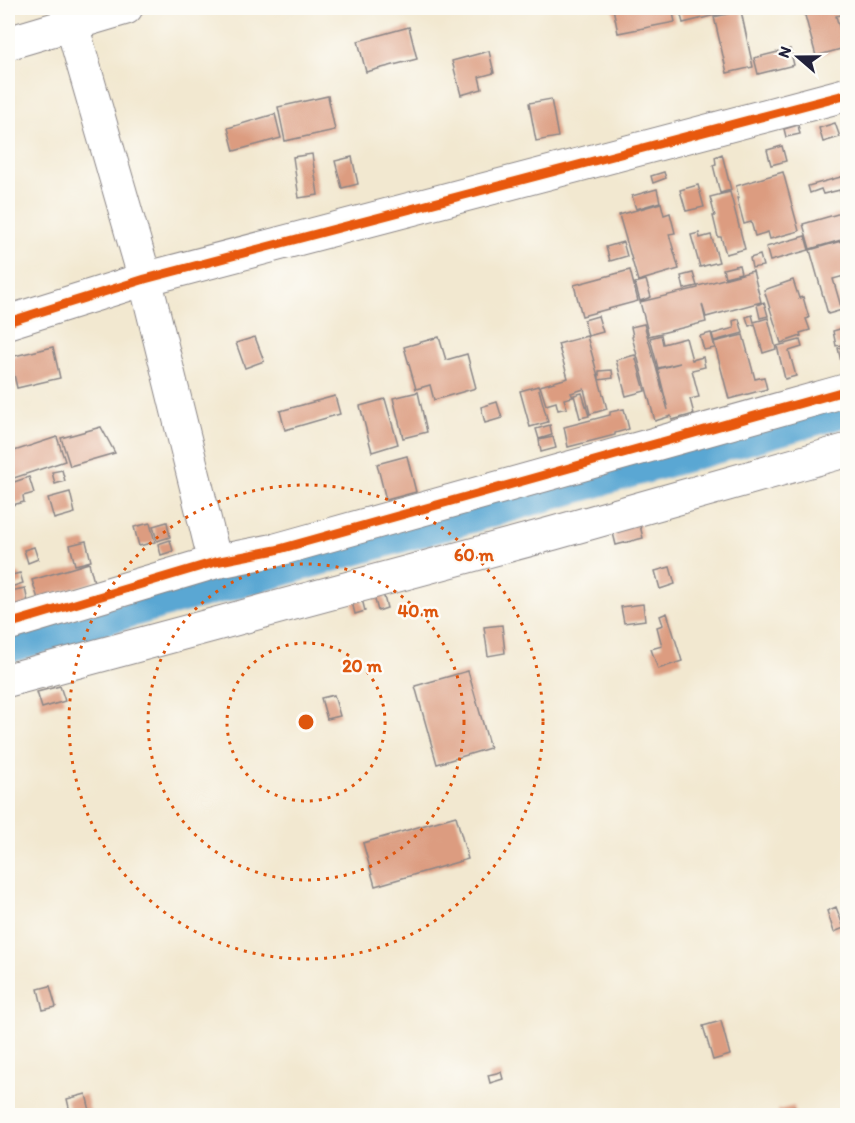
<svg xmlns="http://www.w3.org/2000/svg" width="855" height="1123" viewBox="0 0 855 1123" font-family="Itim,sans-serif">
<rect width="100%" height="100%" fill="#fdfcf7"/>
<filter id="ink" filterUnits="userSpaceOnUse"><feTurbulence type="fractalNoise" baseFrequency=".0167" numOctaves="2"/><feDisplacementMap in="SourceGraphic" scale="12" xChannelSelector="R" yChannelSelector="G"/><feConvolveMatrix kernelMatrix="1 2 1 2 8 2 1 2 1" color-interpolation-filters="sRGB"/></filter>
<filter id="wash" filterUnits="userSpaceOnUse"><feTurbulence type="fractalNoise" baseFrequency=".008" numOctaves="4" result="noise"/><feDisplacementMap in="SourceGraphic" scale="24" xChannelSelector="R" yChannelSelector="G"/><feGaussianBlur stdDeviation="1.35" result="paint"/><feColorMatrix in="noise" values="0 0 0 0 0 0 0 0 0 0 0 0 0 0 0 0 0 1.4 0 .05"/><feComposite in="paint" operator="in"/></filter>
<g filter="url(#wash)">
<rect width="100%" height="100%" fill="#f2e8d0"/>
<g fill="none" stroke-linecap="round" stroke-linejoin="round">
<path stroke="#5aa7d3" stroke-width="27" d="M8 650 162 605 257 580 848 413"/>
</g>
<g id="blocks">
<path fill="#dc9c80" d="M613 8H672L675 22 618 33Z
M679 8H736V10L683 23Z
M803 8H833L834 9 844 8 846 14 836 16 843 41 848 40V47L816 56Z
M741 11 753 67 727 73 714 17Z
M409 27 417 59 366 72 358 41Z
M790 49 794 65 758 74 754 58Z
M489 51 494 73 479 77 482 89 461 95 452 61Z
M328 96 335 130 285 141 278 107Z
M551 99 558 137 536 141 529 103Z
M275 114 281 138 234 151 228 128Z
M835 123 840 137 823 142 819 128Z
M798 125 800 134 786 137 784 129Z
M782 146 786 161 771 165 767 150Z
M312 154 318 195 299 198 293 157Z
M722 154 731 190 720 193 713 165 716 164 715 157Z
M352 157 358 184 342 188 335 161Z
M664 172 666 178 653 183 651 176Z
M783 172 799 231 770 239 768 232 755 236 751 222 744 224 737 198H739L736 186Z
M848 175V189L840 192V190L823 194 821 189 810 193 808 186Z
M698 185 704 207 686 211 680 190Z
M657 189 660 202 636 209 632 196Z
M730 192 745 249 726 254 721 237H718L713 216H715L710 197Z
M661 203 664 215 670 213 675 233 669 234 679 269 638 281 619 215Z
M848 211V238L810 249 803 224Z
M699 233 700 238 711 235 719 262 700 267 691 235Z
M805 236 809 250 770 261 766 247Z
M848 239V275L833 279 842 310 828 314 810 250Z
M623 242 627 256 610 261 606 247Z
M760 255 763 266 752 268 750 258Z
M739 265 741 273 725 277 723 269Z
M630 270 638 301 582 316 574 285Z
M753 271 761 302 706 317 702 304 706 322 649 336 640 302 698 288V286Z
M693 273 697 286 684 289 681 276Z
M646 280 651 297 640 301 635 283Z
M793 280 799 298 803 297 809 318 806 319 810 330 800 333 801 336 781 343 764 290Z
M764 302 768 316 760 318 757 305Z
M752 315 754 322 768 318 776 349 763 353 755 324 749 326 746 317Z
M598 316 603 332 588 336 584 320Z
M739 319 743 333 714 341 712 334 734 328 733 321Z
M644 324 668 410 658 369 680 363 658 368 650 338 661 335 663 344 686 338 692 360 703 357 705 367 692 370 699 397 690 399 694 414 672 420 671 416 655 421 632 337 633 336 631 327Z
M843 328 847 344 836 346 833 331Z
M711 333 715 348 704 350 700 336Z
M743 335 755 379 764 377 767 389 729 399 714 342Z
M587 336 607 409 590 414 584 389 571 393 573 397 564 399 567 408 558 410 556 402 546 405 540 386 568 378 558 344Z
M255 337 264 361 245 368 236 343Z
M439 337 446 360 467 354 476 388 434 400 430 385 416 389 404 347Z
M800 340 802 347 789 351 796 376 785 379 777 346Z
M848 346V364L842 366 838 348Z
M53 347 60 378 17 388 10 357Z
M635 355 645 391 626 396 616 360Z
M612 370 613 378 599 380V371Z
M538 386 548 422 530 427 520 391Z
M418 392 427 432 403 438 393 398Z
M582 393 589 416 580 418 574 395Z
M335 396 340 414 285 430 280 411Z
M385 399 398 444 372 452 360 406Z
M497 402 502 418 485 423 481 407Z
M624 409 629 429 615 433V435L568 447 564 427 610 415V412Z
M550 425 552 435 539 439 536 429Z
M101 427 115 453 70 466 61 438Z
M57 437 65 461 8 480V453Z
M553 437 556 448 541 452 539 440Z
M407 456 416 492 386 500 377 464Z
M62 470 65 481 55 484 52 472Z
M29 477 34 493 23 496 24 502 12 505 8 484Z
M70 492 75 513 54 519 48 498Z
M639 521 643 538 616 545 612 529Z
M167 522 170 537 157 541 153 526Z
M150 523 155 542 139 546 134 527Z
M170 540 173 551 161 555 158 544Z
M86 541 91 561 75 565 70 545Z
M34 547 38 559 28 563 24 550Z
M89 563 94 582 38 599 32 580Z
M670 567 675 584 660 589 655 571Z
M20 573 23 583 8 588V576Z
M25 588 29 607 14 610 10 591Z
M383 593 387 608 378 611 374 596Z
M362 599 365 611 355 614 352 602Z
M643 604 645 620 624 623 621 607Z
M667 613 682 661 658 669 651 649 662 646 657 627 663 625 660 616Z
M502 625 505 653 488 656 484 627Z
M468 671 490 748 437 764 415 686Z
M60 686 65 701 42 708 37 692Z
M334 695 340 716 327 719 321 698Z
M456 816 468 859 375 886 363 843Z
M836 907 844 928 834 932 827 911Z
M50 986 56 1007 43 1010 38 989Z
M721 1021 730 1055 713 1060 703 1026Z
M501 1072 503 1079 490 1083 488 1075Z
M86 1094 91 1115 71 1116 67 1099Z
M794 1106 796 1116H779L778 1110Z"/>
</g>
</g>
<g filter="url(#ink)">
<use href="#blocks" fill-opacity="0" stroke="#8a8586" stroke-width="1.5"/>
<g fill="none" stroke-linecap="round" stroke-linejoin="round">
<defs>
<path id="minor" d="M67 8 145 279 215 562
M8 43 126 8
M8 322 145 279 848 94
M8 624 215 562 276 550 848 390
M8 680 554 533 848 450"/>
</defs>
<use href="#minor" stroke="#8a8586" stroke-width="35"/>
<use href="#minor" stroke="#fff" stroke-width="33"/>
<defs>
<path id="cycleway" d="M8 322 145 279 848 94
M8 624 215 562 276 550 848 390"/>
</defs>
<use href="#cycleway" stroke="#fdfcf7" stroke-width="13"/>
<use href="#cycleway" stroke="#e8590c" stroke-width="9"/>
</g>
</g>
<g fill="none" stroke="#de560e" stroke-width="3" stroke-dasharray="3 6">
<circle cx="306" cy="722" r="79"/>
<circle cx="306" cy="722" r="158"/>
<circle cx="306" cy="722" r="237"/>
</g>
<circle cx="306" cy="722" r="9" fill="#de560e" stroke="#fdfcf7" stroke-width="3"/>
<g font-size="18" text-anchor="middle" font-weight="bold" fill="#de560e" stroke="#fdfcf7" stroke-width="5" stroke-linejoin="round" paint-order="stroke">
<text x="474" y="561">60 m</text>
<text x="418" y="617">40 m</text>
<text x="362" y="672">20 m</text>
</g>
<rect width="855" height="1123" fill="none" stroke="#fdfcf7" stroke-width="30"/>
<g transform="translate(798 57) rotate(290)" stroke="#fdfcf7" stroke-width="4.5" paint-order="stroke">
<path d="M0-4.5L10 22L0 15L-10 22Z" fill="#22223b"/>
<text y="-9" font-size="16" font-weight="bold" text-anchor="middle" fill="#22223b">N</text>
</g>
</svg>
